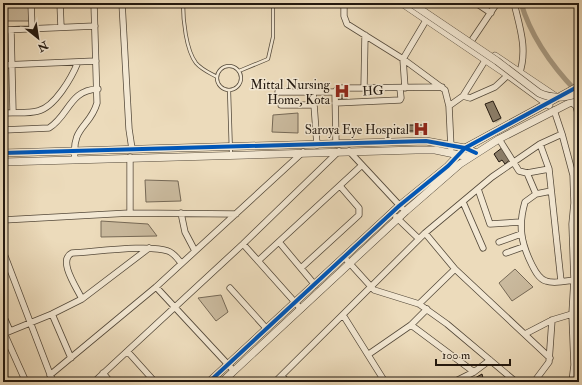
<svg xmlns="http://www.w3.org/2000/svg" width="582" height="385" viewBox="0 0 582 385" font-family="'IM FELL Double Pica',serif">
<rect width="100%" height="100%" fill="#ecdbbb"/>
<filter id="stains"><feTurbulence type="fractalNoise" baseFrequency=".005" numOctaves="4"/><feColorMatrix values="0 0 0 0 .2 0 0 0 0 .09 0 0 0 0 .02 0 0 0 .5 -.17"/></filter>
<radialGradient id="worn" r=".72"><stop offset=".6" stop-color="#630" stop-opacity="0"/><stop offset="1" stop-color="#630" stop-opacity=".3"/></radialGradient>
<path fill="#caba9e" stroke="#766956" d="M3 3H29V21H4Z
M298 113V133L272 132 273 115Z
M145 180 178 181 181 201 146 202Z
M101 221 148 224 157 236 101 237Z
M515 269 533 287 512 301 499 283Z
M221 295 228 312 216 321 198 298Z"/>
<path fill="#0003" d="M493 102 502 119 496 123 494 121Z
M408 126H424L426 133H410Z"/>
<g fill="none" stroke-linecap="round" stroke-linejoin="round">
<path stroke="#a79981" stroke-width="5" d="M521 3C531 37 552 66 576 91"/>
</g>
<path fill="#8b7d68" stroke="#22180f" d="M346 90 347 99H337L336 91Z
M493 101 501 118 493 122 485 104Z
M407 125H425V131H407Z
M503 147 511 159 505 164 502 160 499 162 494 154Z
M482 374 484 382H468Z"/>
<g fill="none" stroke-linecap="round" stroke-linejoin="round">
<defs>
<path id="service" d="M183 3C183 20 186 50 196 63 202 70 210 73 217 77
M217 78a12 12 0 1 1 24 0a12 12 0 1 1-24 0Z
M239 71 268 59 273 37V3
M229 90 231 154"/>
<path id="minor" d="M31 3 32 28
M60 3 61 27
M122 3 129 129 132 149
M344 3V16L347 24 403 59 445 90 449 106 451 148
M476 3 491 13
M514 3C520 28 528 50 519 75
M3 30 95 26
M11 30 13 112
M468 46 497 3
M3 65 96 61
M364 88 365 35
M405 88 403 59 428 17
M313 91 317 145
M278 92H335
M463 96 470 98 495 87 508 75
M571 102 576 106 579 117
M335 103 400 100 401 98 400 88
M281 105H313
M449 106 463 96 486 59
M554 110 562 134 573 175 574 203 572 224 574 280 572 314 574 365 572 382
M3 113C14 112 27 114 38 111 55 107 72 77 78 62
M3 130 49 128C69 116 69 90 98 89
M499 139 519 171 527 173 549 169
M336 144 335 92 338 88 442 87
M540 144 549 169 561 281
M349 151 402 208
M130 157V213
M75 160C71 126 90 128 97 103L94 3
M527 173 536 194
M573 175 579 174
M478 189 490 224 521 222
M551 191 536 194 525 202C518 226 521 243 532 265 535 271 539 279 546 281 554 284 566 281 574 280
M463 202 483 248
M574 205 579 217
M181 213 185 232 195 251
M396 217 419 239
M3 220 130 213 236 214
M425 233 455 269 550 358
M279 242 315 285
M499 242 521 234
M243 244 301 309
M3 251 53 382
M506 253 523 247
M344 257 374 290 419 304 447 324 516 382
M258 261 361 166
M301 268 359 215V208L340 186
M156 287 234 371
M230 288 266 328
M82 299C77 288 57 260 72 253 94 252 150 244 168 251 174 253 177 258 181 263
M419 304 455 269
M52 314 71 358
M3 315 10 331
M343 315 385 382
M411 325 474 372
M4 333 26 382
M3 334 52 314 82 299 149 248
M525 334 552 320 572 314
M128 352 155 382
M369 354 411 325 427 309
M103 373 110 382
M50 375 156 287 303 152
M281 376 288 382
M94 382 243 244 339 151
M275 382 425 233 492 177 540 144 562 134
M454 382 474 372 490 360
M534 382 549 362 552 320"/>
<path id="tertiary" d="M402 3 508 75 549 105
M495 56 556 97
M3 153 426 141 465 148 476 153
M3 162 416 150H435L469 157
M209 382 399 206 448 166 465 148 579 86
M222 382 406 211 460 164 499 139 579 98"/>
</defs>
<use href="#service" stroke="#54493a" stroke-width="4"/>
<use href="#minor" stroke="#54493a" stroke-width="7"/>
<use href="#tertiary" stroke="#54493a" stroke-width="8"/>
<use href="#service" stroke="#f3e8d3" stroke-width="2.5"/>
<use href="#minor" stroke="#f3e8d3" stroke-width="5.5"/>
<use href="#tertiary" stroke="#f3e8d3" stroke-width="7"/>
<defs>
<path id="tertiary-bridge" d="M411 3 497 61 539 93C552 99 566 98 579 93"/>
</defs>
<use href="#tertiary-bridge" stroke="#54493a" stroke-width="8" stroke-linecap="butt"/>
<use href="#tertiary-bridge" stroke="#f3e8d3" stroke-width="7"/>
<defs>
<path id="cycleway" d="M3 153 426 141 465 148 476 153
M209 382 399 206 448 166 465 148 579 86"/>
</defs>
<use href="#cycleway" stroke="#f3e8d3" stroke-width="6"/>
<use href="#cycleway" stroke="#0057b8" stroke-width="4"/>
</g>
<defs>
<symbol id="hospital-bare" viewBox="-9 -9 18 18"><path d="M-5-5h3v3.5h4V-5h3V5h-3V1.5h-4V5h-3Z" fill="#8f2418" stroke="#f3e8d3" stroke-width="2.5" paint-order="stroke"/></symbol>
</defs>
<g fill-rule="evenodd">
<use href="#hospital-bare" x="331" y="80" width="22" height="22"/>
<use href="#hospital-bare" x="410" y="118" width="22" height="22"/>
</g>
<g text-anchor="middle" stroke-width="3" stroke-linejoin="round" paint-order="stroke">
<g font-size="13" fill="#22180f" stroke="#f3e8d3" text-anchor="end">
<text x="330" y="89">Mittal Nursing<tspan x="330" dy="15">Home, Kota</tspan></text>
<text x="409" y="134">Saroya Eye Hospital</text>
</g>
<g font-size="13" fill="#22180f" stroke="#f3e8d3">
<text transform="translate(373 90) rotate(-3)" y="5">HG</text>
</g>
</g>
<rect width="582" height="385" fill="none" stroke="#ecdbbb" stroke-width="16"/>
<rect x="4" y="4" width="574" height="377" fill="none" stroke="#22180f" stroke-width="2"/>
<rect x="8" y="8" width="566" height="369" fill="none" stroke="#22180f"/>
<g transform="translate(38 38) rotate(150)" stroke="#f3e8d3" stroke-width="3" paint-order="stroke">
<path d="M0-3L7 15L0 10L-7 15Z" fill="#22180f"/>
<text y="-6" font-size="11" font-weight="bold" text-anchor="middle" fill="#22180f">N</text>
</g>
<path d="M436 359v6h74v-6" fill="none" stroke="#22180f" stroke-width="2"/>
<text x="442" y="359" font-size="12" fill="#22180f" stroke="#f3e8d3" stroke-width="3" paint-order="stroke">100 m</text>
<rect width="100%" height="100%" filter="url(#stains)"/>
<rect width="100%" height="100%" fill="url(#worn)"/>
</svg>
